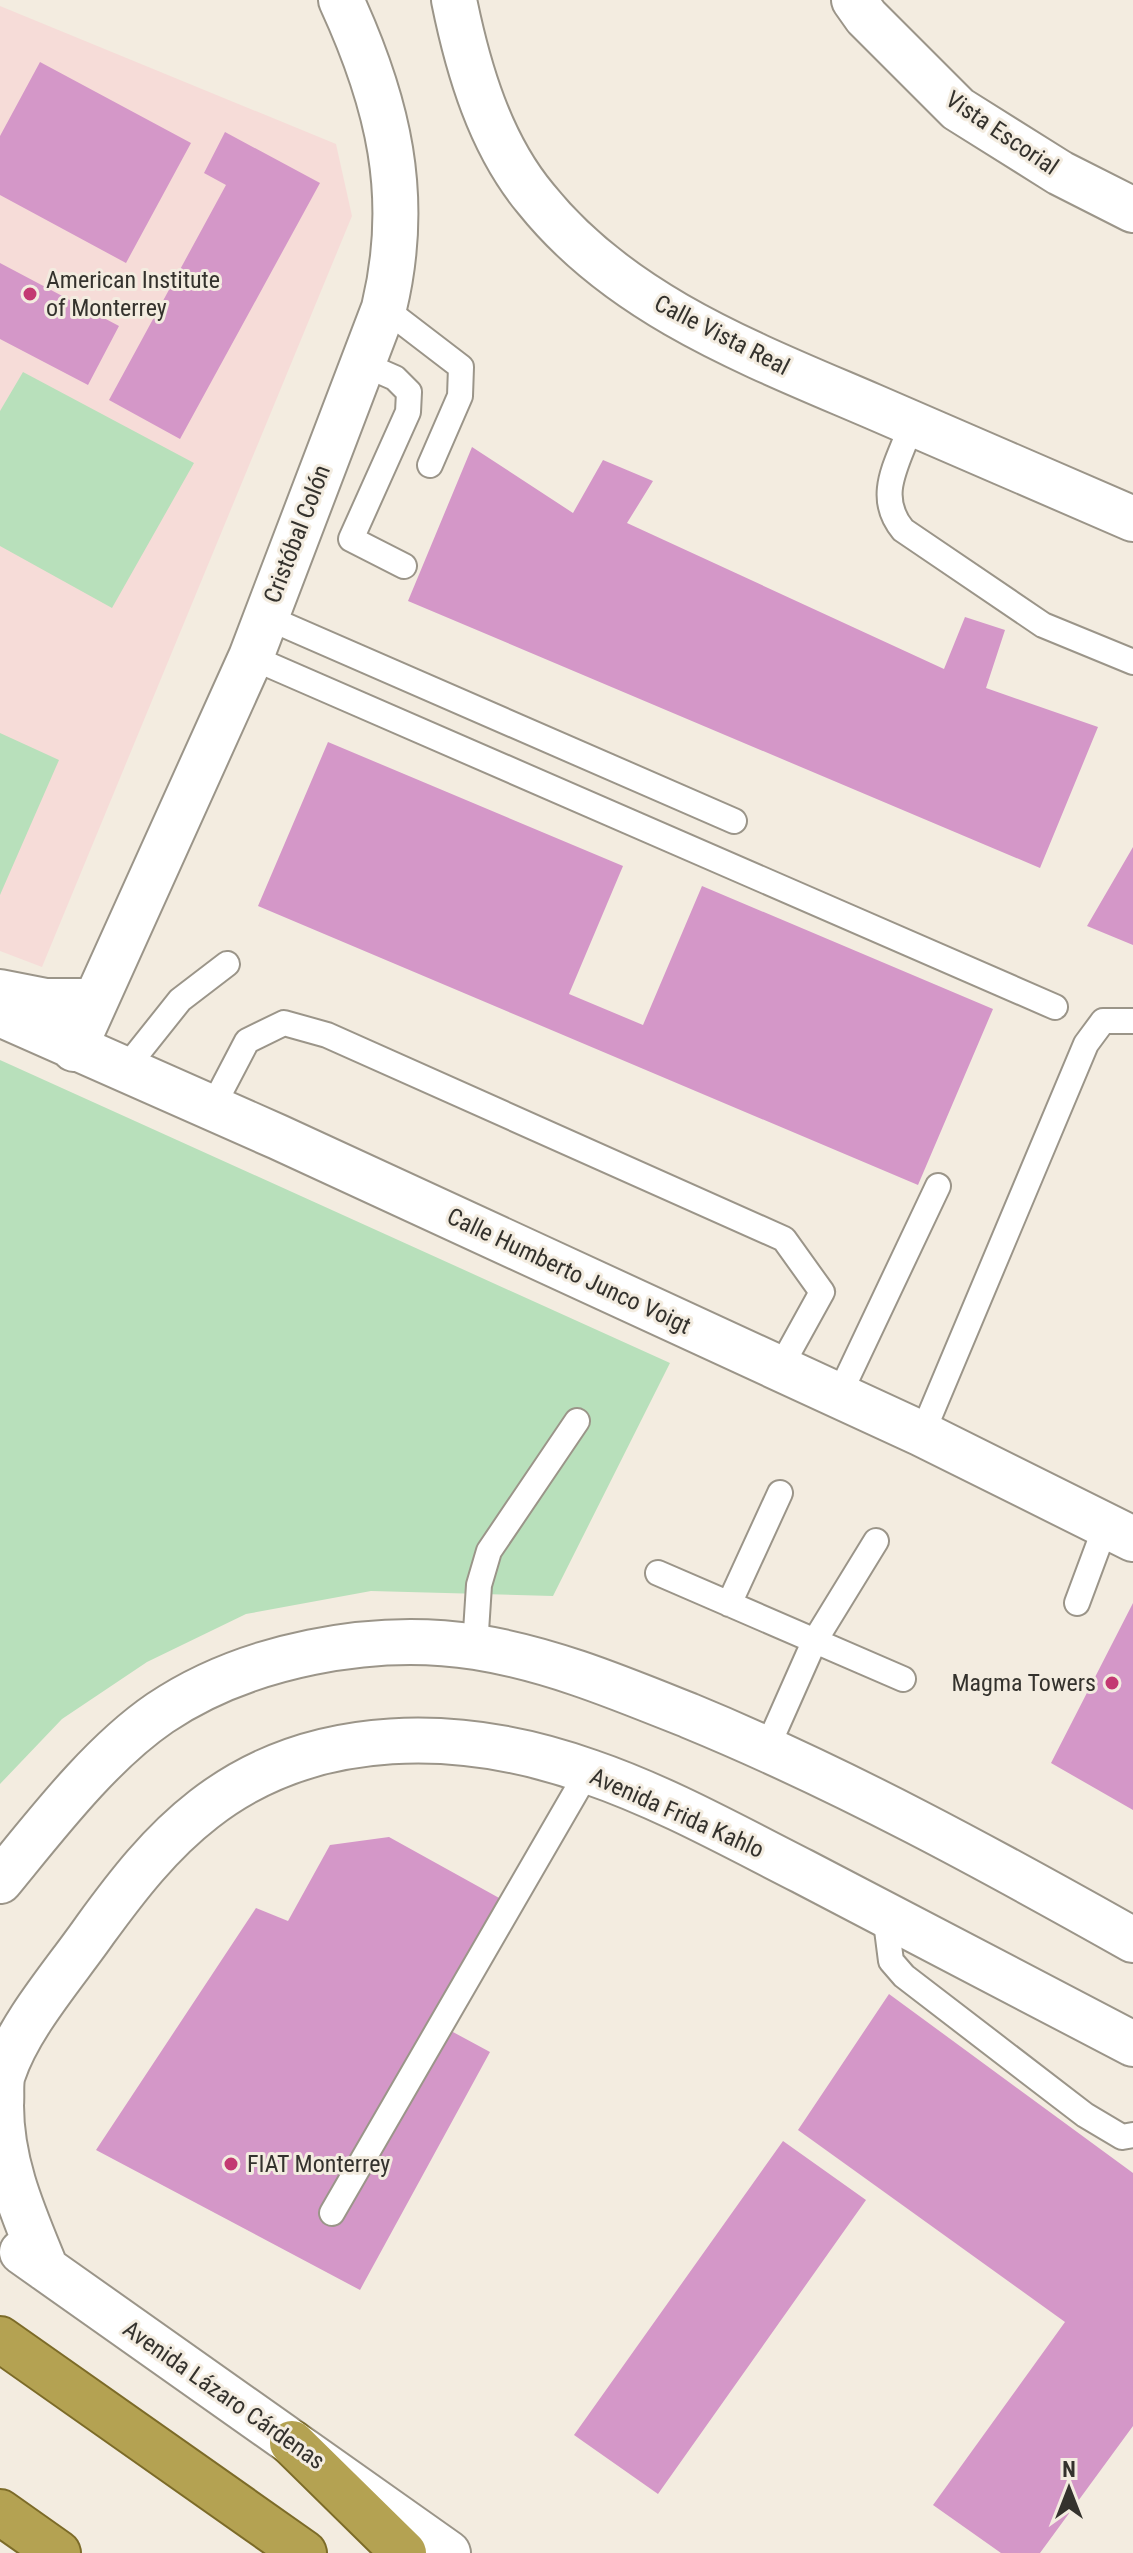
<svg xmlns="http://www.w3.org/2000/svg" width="1133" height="2553" viewBox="0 0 1133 2553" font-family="'Roboto Condensed',sans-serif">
<rect width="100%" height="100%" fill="#f3ece0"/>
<path fill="#f6dcd8" d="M0 6 336 144 352 216 42 967 0 951Z"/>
<path fill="#b8e0bb" d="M23 372 194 463 112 608 0 546V411Z
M0 733 59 760 0 895Z
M0 1060 670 1363 553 1596 371 1591 246 1614 147 1662 62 1719 0 1784Z"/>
<path fill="#d497c8" d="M40 62 191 143 126 263 0 195V136Z
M225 132 320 183 180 439 109 400 226 185 204 173Z
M0 263 119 326 88 385 0 339Z
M472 447 573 513 603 460 653 481 627 523 944 669 965 617 1005 630 986 688 1098 727 1040 868 408 601Z
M328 742 623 866 569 994 643 1025 702 886 993 1009 918 1185 258 906Z
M1133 847V945L1087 926Z
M1133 1603V1810L1051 1763Z
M389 1837 517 1908 440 2025 490 2052 360 2290 96 2150 256 1908 288 1921 330 1845Z
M889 1994 1133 2173V2426L1040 2553H1001L933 2505 1065 2322 798 2130Z
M783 2141 866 2200 658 2494 574 2435Z"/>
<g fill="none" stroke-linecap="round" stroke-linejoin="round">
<defs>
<path id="service" d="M384 308 461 367 460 396 430 465
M363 364 395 378 409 392 408 412 351 539 404 566
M912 423C899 462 874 495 903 530L1043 625 1133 662
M266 617 734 821
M251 657 1055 1007
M125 1069 180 1000 227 964
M212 1108 247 1041 284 1023 327 1035 784 1239 822 1292 780 1368
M839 1395 938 1186
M922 1434 1086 1044 1103 1021H1133
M658 1573 903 1679
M1077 1603 1106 1525
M729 1604 780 1493
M475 1647 479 1585 489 1551 577 1421
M767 1748 814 1642 876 1541
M885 1914 891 1961 904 1976 1085 2115 1122 2137 1133 2135
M332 2213 588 1771"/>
<path id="minor" d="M454 0C468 69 490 144 536 199 621 305 751 354 872 406 959 444 1046 481 1133 519
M854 0 866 17 958 109 1060 173 1133 210
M0 992 46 1001H94
M0 1014 278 1137 922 1434 1133 1539
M74 1049 251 657 384 308C411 196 388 102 341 0"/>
<path id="tertiary" d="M0 1881C46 1825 100 1754 160 1713 246 1655 373 1631 476 1647 551 1659 620 1688 690 1716 843 1779 989 1859 1133 1940
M22 2252 448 2553
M46 2269C24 2215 1 2165 1 2105 2 2096 0 2083 3 2074 19 2025 65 1973 95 1930 127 1886 160 1843 204 1809 314 1723 464 1727 590 1772 663 1797 733 1836 802 1871 913 1928 1023 1986 1133 2044"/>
<path id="trunk" d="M0 2339 304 2553
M292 2443 404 2553
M0 2512 58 2553"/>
</defs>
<use href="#service" stroke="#9b9589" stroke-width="28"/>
<use href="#minor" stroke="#9b9589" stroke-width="48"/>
<use href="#tertiary" stroke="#9b9589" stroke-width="48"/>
<use href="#trunk" stroke="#7c6b28" stroke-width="48"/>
<use href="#service" stroke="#fff" stroke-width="24"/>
<use href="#minor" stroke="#fff" stroke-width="44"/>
<use href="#tertiary" stroke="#fff" stroke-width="44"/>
<use href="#trunk" stroke="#b4a252" stroke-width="44"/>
</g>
<g fill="#c33972" stroke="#f3ece0" stroke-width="3">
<circle cx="30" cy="294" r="8"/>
<circle cx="1112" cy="1683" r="8"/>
<circle cx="231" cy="2164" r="8"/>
</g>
<g text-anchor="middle" stroke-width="6" stroke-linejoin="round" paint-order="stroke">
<g font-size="24" fill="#34322d" stroke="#f3ece0">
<text transform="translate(1002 133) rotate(34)" y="8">Vista Escorial</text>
<text transform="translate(722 335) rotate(27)" y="8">Calle Vista Real</text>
<text transform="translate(297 534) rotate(-69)" y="8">Cristóbal Colón</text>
<text transform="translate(569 1271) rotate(25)" y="8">Calle Humberto Junco Voigt</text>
<text transform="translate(677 1813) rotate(24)" y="8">Avenida Frida Kahlo</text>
<text transform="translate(224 2395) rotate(35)" y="8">Avenida Lázaro Cárdenas</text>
</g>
<g font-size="24" fill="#34322d" stroke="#f3ece0" text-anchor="start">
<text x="46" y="288">American Institute<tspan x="46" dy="28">of Monterrey</tspan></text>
<text x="1096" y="1691" text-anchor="end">Magma Towers</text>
<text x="247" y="2172">FIAT Monterrey</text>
</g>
</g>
<g transform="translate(1069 2489)" stroke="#f3ece0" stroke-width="6" paint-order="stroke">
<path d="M0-6L14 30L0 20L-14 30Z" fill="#34322d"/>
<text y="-12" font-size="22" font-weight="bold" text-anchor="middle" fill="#34322d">N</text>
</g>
</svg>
